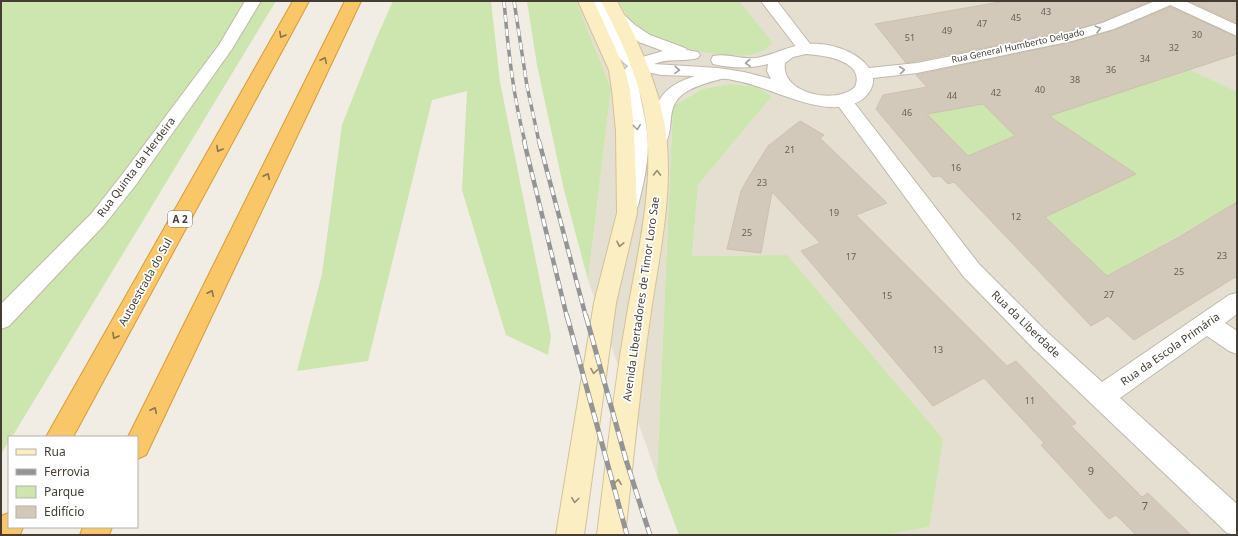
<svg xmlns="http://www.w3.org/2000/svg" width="1238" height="536" viewBox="0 0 1238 536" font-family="'Noto Sans',sans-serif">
<rect width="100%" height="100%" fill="#f1ede4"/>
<path fill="#e5dfd2" d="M576 1H1237V535H883L929 527 787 255 692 256 698 185 772 96 757 87 730 84 701 89 673 106 657 476 588 280 611 88Z"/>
<path fill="#cde5ae" d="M1 1H276L12 437H9V441L1 454Z
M393 1H491L500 82 551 336 548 355 506 335 462 190 467 91 432 100 368 361 297 371 322 274 342 125 376 39Z
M527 1H576L611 88 588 280 564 190 537 65Z
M619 1H739L772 42C756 72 663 45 641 30 630 23 625 12 619 1Z
M1190 70 1237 92V203L1107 276 1025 197 971 160 927 114 983 104 996 117 1047 109H1071Z
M730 84 757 87 772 96 698 185 692 256 787 255 943 439 929 527 883 535H679L657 476 673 106 702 89Z"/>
<path fill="#d3c9ba" stroke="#cdc0ae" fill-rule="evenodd" d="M1005 1H1151L1102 22 1070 31 906 63 875 24Z
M1189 1H1237V23Z
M1170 7 1237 37V54L1049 116 1136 174 1045 217 1107 276 1179 237 1237 202V276L1134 340 1108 316 1091 326 954 182 948 184 940 176 933 177 876 109 883 95 927 87 916 75 1072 42 1115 30ZM983 104 1015 136 968 156 927 114Z
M800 121 824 135 820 138 887 203 856 215 1007 366 1016 361 1076 423 1071 426 1142 497 1148 493 1191 535H1136L1116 515 1109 519 1041 445 1044 443 984 378 933 406 801 251 820 243 772 192 761 253 727 249 741 191 747 180 768 146Z"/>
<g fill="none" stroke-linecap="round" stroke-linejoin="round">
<defs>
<path id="minor" d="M245 1H261L232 49 135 186 105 224 9 326 1 329V304L91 214 121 176 219 45Z
M761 1H777L814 49 812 52 806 54 800 52Z
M1165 1H1185L1237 25V36L1168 4Z
M843 95 849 96 979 264 1048 333 1102 382 1229 295 1237 293V314L1225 323 1237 331V354L1229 351 1207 336 1120 398 1237 504V535L1227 533 1032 347 963 276 834 100 837 96Z"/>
<path id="tertiary" d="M588 1H604L610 13 616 10 621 12 635 25 650 35 685 48 687 50 698 52 700 55 698 58C683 62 668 58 654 64L718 68 744 72 771 79 767 71 768 64C751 69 730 68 713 64L711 60 713 56C727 53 742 60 756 58 773 55 789 46 806 44 828 42 856 50 869 68L917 63 1070 32 1102 23 1155 1H1176L1173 4 1114 29 1072 41 917 73 873 78C874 86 869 94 863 99 828 123 773 87 737 81 733 80 725 78 721 79 709 82 694 86 683 94 665 108 675 128 665 144L658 146 651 144 649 140C653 105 659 87 695 76L661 75 642 71 638 74C638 94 645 113 647 132 650 157 644 182 638 206L635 211 628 213 621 211 618 206C625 182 631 158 629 132 627 115 622 98 621 80L622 73 628 66C607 50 600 24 588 1ZM614 22 639 42 663 51 639 58 625 44ZM806 54C822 55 866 60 855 87 837 105 780 94 785 63L793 57Z"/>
<path id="secondary" d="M578 1H594L625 70 630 90 634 131 637 213 616 303 584 535H556L594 303 617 213 616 131 612 90 609 70Z
M601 1H617C637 39 656 79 664 121 676 188 658 259 649 325 639 395 633 465 625 535H597C606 465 613 395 625 326 636 259 655 190 646 122 640 80 621 39 601 1Z"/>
<path id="motorway" d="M293 1H309L73 437H46Z
M345 1H361L146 455 137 459V437H128Z
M9 513V527H23L20 535H1V516Z
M83 527H112L109 535H80Z"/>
</defs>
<use href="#minor" stroke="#bfb8aa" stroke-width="2"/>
<use href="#tertiary" stroke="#bfb8aa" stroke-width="2"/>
<use href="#secondary" stroke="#d3c297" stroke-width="2"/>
<use href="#motorway" stroke="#d79b38" stroke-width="2"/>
<use href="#minor" fill="#fff" fill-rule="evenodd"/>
<use href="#tertiary" fill="#fff" fill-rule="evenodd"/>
<use href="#secondary" fill="#fceec3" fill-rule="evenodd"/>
<use href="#motorway" fill="#f9c768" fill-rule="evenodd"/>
<defs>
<path id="rail-far2" d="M504 1C508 48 513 96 525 142
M514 1 527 86 539 142"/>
<path id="rail-far1" d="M524 141 567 317
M539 141 586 317"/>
<path id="rail" d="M567 316 627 535
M586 316 626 460 650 535"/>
</defs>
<use href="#rail-far2" stroke="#949494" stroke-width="3.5"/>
<use href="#rail-far1" stroke="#949494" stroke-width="4.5"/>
<use href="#rail" stroke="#949494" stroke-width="5"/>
<use href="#rail-far2" stroke="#fff" stroke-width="2.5" stroke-dasharray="7" stroke-linecap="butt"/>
<use href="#rail-far1" stroke="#fff" stroke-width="3" stroke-dasharray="8" stroke-linecap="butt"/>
<use href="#rail" stroke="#fff" stroke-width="3.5" stroke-dasharray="10" stroke-linecap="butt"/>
</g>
<defs><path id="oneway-chevron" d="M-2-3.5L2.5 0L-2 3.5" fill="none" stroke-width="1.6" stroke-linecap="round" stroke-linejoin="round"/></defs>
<g stroke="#a19e9a">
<use href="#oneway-chevron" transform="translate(1098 29) rotate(-15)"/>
<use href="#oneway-chevron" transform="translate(748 63) rotate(178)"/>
<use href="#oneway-chevron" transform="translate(677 70) rotate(3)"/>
<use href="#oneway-chevron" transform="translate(902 70) rotate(-8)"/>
<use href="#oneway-chevron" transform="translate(637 127) rotate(83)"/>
</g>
<g stroke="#8c7449">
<use href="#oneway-chevron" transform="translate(282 35) rotate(119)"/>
<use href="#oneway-chevron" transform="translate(324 60) rotate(-64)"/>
<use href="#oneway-chevron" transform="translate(219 149) rotate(119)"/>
<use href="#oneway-chevron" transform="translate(267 176) rotate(-64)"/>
<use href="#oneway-chevron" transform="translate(211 293) rotate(-64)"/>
<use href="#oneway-chevron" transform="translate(115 336) rotate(119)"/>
<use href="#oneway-chevron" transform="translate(154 410) rotate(-64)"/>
</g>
<g stroke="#968d74">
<use href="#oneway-chevron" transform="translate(657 173) rotate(-89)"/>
<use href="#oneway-chevron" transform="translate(620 244) rotate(102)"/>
<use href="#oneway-chevron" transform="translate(594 371) rotate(99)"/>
<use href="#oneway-chevron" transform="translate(618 482) rotate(-83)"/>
<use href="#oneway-chevron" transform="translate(575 500) rotate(97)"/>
</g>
<g text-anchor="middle" stroke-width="3.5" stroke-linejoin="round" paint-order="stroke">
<g font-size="9" fill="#676056">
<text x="1046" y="15">43</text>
<text x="1016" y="21">45</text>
<text x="982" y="27">47</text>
<text x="947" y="34">49</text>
<text x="1197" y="38">30</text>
<text x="910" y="41">51</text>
<text x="1174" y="51">32</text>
<text x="1145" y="62">34</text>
<text x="1111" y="73">36</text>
<text x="1075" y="83">38</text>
<text x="1040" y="93">40</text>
<text x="996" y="96">42</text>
<text x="952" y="99">44</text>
<text x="907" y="116">46</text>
<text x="790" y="153">21</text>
<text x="956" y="171">16</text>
<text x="762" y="186">23</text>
<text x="834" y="216">19</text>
<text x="1016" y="220">12</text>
<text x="747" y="236">25</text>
<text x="1222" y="259">23</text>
<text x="851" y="260">17</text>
<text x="1179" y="275">25</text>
<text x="1109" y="298">27</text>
<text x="887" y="299">15</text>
<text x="938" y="353">13</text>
<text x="1030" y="404">11</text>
</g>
<g font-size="9" fill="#433d34" stroke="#fff">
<text transform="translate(1018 46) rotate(-12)" y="3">Rua General Humberto Delgado</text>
</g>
<rect fill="#fff" stroke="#7b7771" stroke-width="1" x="168" y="211" width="24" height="16" rx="3"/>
<g font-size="10" font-weight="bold" fill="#433d34">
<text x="180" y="223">A 2</text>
</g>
<g font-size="11" fill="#433d34" stroke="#fff">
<text transform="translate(136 167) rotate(-53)" y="4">Rua Quinta da Herdeira</text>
<text transform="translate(145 282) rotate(-61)" y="4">Autoestrada do Sul</text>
<text transform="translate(641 299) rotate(-82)" y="4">Avenida Libertadores de Timor Loro Sae</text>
<text transform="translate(1026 324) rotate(44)" y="4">Rua da Liberdade</text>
<text transform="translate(1170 349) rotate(-35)" y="4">Rua da Escola Primária</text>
</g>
<g font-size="11" fill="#676056">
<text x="1091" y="475">9</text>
<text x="1145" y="510">7</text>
</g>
</g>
<rect width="1238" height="536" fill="none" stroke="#433d34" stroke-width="4"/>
<rect x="8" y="436" width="130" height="92" fill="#ffffff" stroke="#b4b1ae"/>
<rect x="16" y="449" width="20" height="6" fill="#fceec3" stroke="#b4b1ae"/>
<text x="44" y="456" font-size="12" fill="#433d34">Rua</text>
<rect x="16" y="469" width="20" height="6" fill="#949494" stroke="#b4b1ae"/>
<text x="44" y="476" font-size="12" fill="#433d34">Ferrovia</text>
<rect x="16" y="486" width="20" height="12" fill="#cde5ae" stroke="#b4b1ae"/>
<text x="44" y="496" font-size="12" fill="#433d34">Parque</text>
<rect x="16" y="506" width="20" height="12" fill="#d3c9ba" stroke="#b4b1ae"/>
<text x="44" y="516" font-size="12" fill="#433d34">Edifício</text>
</svg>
